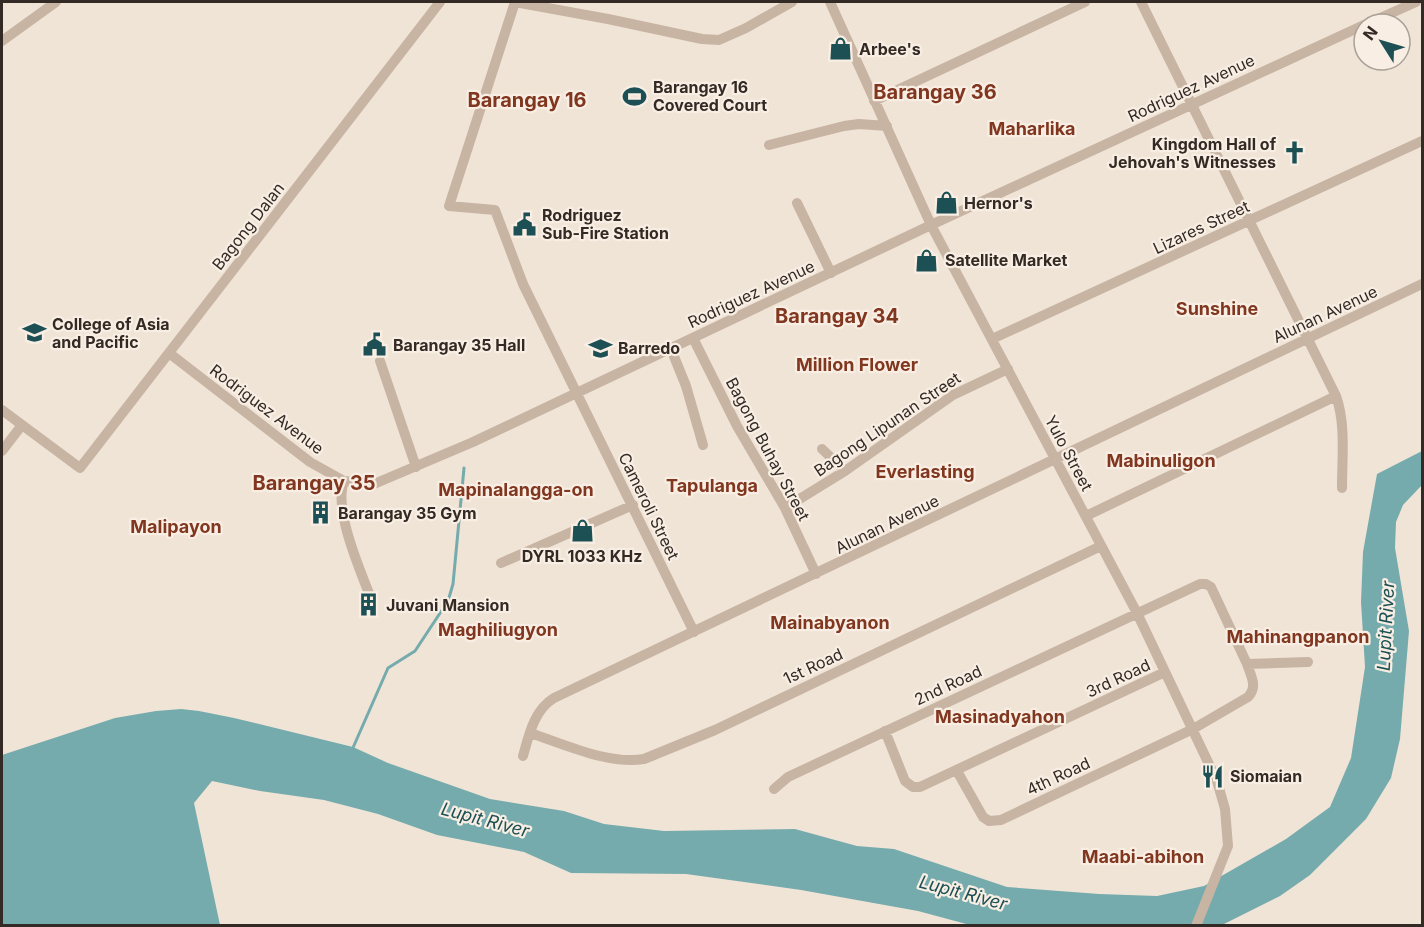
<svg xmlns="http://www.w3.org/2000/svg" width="1424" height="927" viewBox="0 0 1424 927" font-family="Inter,sans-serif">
<rect width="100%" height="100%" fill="#f0e4d7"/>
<path fill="#76abad" d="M1422 451V485L1403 505 1396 522 1395 548 1409 631 1400 739 1391 778 1366 819 1310 875 1280 896 1222 925H970L918 911 801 890 686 874 571 873 524 852 437 835 378 814 324 800 260 791 212 781 194 803 220 925H2V755L115 718 156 711 181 709 199 711 234 718 353 747 388 763 490 799 564 811 604 824 664 831 795 829 857 846 894 849 1007 887 1099 894 1157 896 1204 886 1286 839 1330 807 1351 758 1365 667 1361 602 1363 552 1377 474Z"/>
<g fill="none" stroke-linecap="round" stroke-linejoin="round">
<path stroke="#76abad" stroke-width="3" d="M352 750 388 668 415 651 448 601 453 584 464 468"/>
<path stroke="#c8b4a3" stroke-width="10" d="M515 2 449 206 495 210 523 284 694 632
M515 2 608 19 702 39 719 40 746 28 792 2
M830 2 931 225 1137 613 1217 781 1225 809 1228 846 1196 926
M1141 2 1336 396C1346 424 1342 458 1342 488
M1367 24 1416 2
M2 41 56 2
M874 101 1085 2
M769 145 844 126 859 124 887 126
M797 203 831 273
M693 338 737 426 785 508 816 574
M992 339 1422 141
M671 349 686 386 703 445
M169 353 310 462 344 481 374 484 473 442 931 225 1364 25
M380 361 416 467
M2 410 80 468 440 2
M822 449 845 471
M2 451 22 425
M344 481C333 510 361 572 372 601
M785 508 845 471 953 395 1008 369
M1086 516 1336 396
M501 563 633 505
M885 731 905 781 913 787H920L1165 672
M530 733C564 744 608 765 644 759L715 730 1101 546
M523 756C529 735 534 710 554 698L1422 284
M957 771 983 817 989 821 1001 820 1193 729 1248 697C1258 687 1251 676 1247 664
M774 789 788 777 1200 584H1206L1211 587 1247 664 1308 662"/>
</g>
<defs>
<symbol id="shop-bare" viewBox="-9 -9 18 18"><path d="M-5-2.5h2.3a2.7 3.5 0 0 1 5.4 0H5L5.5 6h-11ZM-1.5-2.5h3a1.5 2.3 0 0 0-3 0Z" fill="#1c5054" stroke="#f8eee3" stroke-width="2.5" paint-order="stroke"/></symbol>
<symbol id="stadium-bare" viewBox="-9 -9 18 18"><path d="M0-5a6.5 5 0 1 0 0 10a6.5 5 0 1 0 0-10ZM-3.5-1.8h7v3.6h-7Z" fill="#1c5054" stroke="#f8eee3" stroke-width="2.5" paint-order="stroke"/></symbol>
<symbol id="church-bare" viewBox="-9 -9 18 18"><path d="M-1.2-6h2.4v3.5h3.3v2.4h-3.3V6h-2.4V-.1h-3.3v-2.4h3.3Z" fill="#1c5054" stroke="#f8eee3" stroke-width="2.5" paint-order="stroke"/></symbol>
<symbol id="civic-bare" viewBox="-9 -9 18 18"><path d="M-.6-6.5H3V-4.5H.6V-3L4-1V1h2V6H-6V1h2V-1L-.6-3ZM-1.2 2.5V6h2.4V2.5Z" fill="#1c5054" stroke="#f8eee3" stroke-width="2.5" paint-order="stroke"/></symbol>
<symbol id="university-bare" viewBox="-9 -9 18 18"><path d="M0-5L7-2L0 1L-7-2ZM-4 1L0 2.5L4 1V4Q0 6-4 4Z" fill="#1c5054" stroke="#f8eee3" stroke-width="2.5" paint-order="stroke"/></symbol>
<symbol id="school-bare" viewBox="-9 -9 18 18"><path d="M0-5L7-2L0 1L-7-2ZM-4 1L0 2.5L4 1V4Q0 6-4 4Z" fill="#1c5054" stroke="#f8eee3" stroke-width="2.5" paint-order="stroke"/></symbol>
<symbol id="building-bare" viewBox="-9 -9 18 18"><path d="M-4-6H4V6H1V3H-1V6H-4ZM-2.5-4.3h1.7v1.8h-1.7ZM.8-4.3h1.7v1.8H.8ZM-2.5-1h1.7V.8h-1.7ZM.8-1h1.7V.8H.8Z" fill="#1c5054" stroke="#f8eee3" stroke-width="2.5" paint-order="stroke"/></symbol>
<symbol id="restaurant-bare" viewBox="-9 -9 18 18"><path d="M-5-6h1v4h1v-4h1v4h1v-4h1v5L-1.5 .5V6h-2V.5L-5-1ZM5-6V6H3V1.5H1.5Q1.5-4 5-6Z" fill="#1c5054" stroke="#f8eee3" stroke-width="2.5" paint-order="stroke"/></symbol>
</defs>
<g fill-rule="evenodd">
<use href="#shop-bare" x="824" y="32" width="33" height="33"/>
<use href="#stadium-bare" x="618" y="80" width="33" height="33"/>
<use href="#church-bare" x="1278" y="136" width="33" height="33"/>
<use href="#shop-bare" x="930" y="186" width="33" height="33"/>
<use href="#civic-bare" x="508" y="208" width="33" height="33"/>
<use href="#shop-bare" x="910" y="244" width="33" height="33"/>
<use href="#university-bare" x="18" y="316" width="33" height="33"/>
<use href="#civic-bare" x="358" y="328" width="33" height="33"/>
<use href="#school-bare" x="584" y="332" width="33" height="33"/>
<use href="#building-bare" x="304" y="496" width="33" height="33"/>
<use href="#shop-bare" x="566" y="514" width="33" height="33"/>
<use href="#building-bare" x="352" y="588" width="33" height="33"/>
<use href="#restaurant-bare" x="1196" y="760" width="33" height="33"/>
</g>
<g text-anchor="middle" stroke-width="4.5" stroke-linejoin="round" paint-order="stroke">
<g font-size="16" font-weight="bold" fill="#332a25" stroke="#f8eee3" text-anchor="start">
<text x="859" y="55">Arbee's</text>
<text x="653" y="93">Barangay 16<tspan x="653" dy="18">Covered Court</tspan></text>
<text x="1276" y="150" text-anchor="end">Kingdom Hall of<tspan x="1276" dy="18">Jehovah's Witnesses</tspan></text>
<text x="964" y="209">Hernor's</text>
<text x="542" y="221">Rodriguez<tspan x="542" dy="18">Sub-Fire Station</tspan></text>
<text x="945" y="266">Satellite Market</text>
<text x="52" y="330">College of Asia<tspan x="52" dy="18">and Pacific</tspan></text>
<text x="393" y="351">Barangay 35 Hall</text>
<text x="618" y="354">Barredo</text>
<text x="338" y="519">Barangay 35 Gym</text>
<text x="582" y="562" text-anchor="middle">DYRL 1033 KHz</text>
<text x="386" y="611">Juvani Mansion</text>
<text x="1230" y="782">Siomaian</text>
</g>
<g font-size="16" fill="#332a25" stroke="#f8eee3">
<text transform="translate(1191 88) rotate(-25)" y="6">Rodriguez Avenue</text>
<text transform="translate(248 226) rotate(-52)" y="6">Bagong Dalan</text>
<text transform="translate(1201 227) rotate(-25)" y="6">Lizares Street</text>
<text transform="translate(751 294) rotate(-25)" y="6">Rodriguez Avenue</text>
<text transform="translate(1325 314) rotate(-25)" y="6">Alunan Avenue</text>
<text transform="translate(267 409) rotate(37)" y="6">Rodriguez Avenue</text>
<text transform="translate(887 424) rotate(-34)" y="6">Bagong Lipunan Street</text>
<text transform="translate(768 449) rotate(62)" y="6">Bagong Buhay Street</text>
<text transform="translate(1069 453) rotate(62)" y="6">Yulo Street</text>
<text transform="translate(649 506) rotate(64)" y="6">Cameroli Street</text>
<text transform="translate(887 524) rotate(-26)" y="6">Alunan Avenue</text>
<text transform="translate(813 666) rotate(-25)" y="6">1st Road</text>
<text transform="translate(1118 678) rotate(-25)" y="6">3rd Road</text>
<text transform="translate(948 685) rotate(-25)" y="6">2nd Road</text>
<text transform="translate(1058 776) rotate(-25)" y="6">4th Road</text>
</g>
<g font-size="18" font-weight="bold" fill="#81361f" stroke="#f8eee3">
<text x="1032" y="135">Maharlika</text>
<text x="1217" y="315">Sunshine</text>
<text x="857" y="371">Million Flower</text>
<text x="1161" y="467">Mabinuligon</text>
<text x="925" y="478">Everlasting</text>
<text x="712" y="492">Tapulanga</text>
<text x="516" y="496">Mapinalangga-on</text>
<text x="176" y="533">Malipayon</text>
<text x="830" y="629">Mainabyanon</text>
<text x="498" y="636">Maghiliugyon</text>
<text x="1298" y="643">Mahinangpanon</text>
<text x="1000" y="723">Masinadyahon</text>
<text x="1143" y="863">Maabi-abihon</text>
</g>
<g font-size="18" font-style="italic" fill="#1c5054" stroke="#f8eee3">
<text transform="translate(1386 626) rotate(-87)" y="6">Lupit River</text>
<text transform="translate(485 820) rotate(15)" y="6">Lupit River</text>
<text transform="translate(963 893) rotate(15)" y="6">Lupit River</text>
</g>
<g font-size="20" font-weight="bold" fill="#81361f" stroke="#f8eee3">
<text x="935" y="99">Barangay 36</text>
<text x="527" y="107">Barangay 16</text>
<text x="837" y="323">Barangay 34</text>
<text x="314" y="490">Barangay 35</text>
</g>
</g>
<rect width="1424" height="927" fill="none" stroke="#332a25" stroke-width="6"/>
<g transform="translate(1382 42) rotate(307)"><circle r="28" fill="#f8eee3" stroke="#a9a097" stroke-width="1.5"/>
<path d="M0-4.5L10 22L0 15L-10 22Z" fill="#1c5054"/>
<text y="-9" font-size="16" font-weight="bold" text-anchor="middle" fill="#332a25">N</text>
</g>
</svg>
